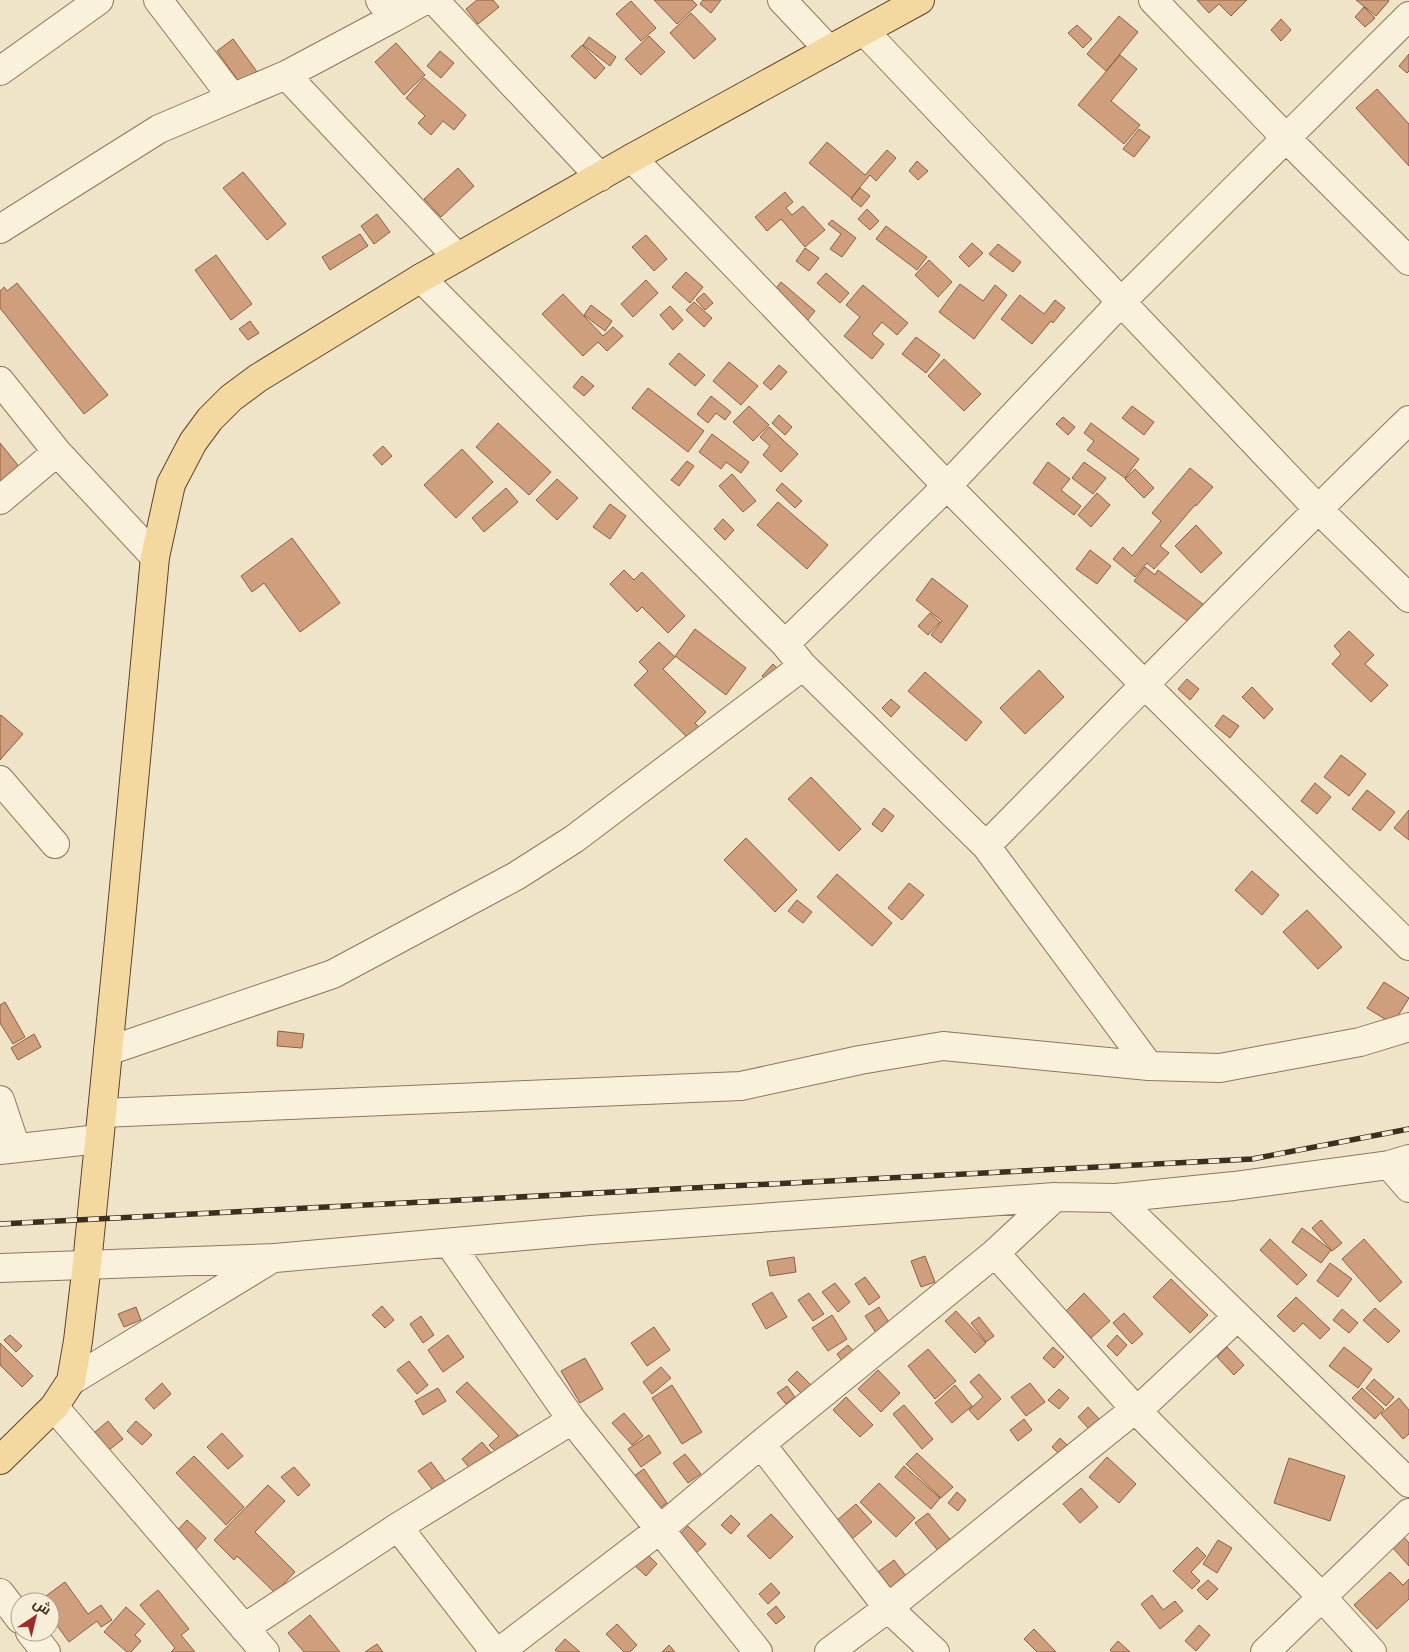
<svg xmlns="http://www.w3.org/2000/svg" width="1409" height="1652" viewBox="0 0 1409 1652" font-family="'Zilla Slab',Cairo,serif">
<rect width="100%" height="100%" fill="#f0e4c8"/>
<path fill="#cf9f7d" stroke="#8d5f41" d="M477 0H493L499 7 478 24 466 9Z
M654 0H692L697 5 677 24Z
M703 0H721L711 13 700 4Z
M1197 0H1247L1231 16 1219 4 1209 13Z
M1356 0H1387L1389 1 1376 16Z
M631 1 656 28 641 41 616 14Z
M1364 7 1375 18 1365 27 1355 17Z
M691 13 716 39 694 59 670 33Z
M1119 16 1138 32 1106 71 1087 54Z
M1281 19 1291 30 1281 41 1271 30Z
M1077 25 1092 39 1083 48 1068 33Z
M649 36 665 52 641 75 625 59Z
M589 37 616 57 610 66 583 45Z
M233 39 258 73 242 86 217 51Z
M396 43 425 75 404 95 375 62Z
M582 45 605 68 595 79 571 56Z
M440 51 454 63 441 78 427 66Z
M1409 54V71L1407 73 1399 66Z
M1120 55 1137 69 1111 101 1140 125 1124 144 1078 105Z
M424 78 466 115 454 130 443 121 431 135 418 123 425 116 406 98Z
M1377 89 1409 124V166L1356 108Z
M1139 129 1150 137 1134 157 1123 149Z
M827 142 865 175 887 150 896 158 876 181 870 175 851 198 809 163Z
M917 161 928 171 918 180 909 171Z
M458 168 474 186 441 217 424 199Z
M243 172 286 224 267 240 223 188Z
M860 188 870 196 861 207 851 199Z
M785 192 793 202 786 208 792 215 803 206 825 230 805 247 781 219 767 231 755 217Z
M867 209 879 221 870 230 858 219Z
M377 214 390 232 374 244 361 226Z
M832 220 856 238 842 257 830 249 841 234 828 224Z
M886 226 927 257 917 270 876 239Z
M360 234 368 246 330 270 322 257Z
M646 235 667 259 654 271 632 247Z
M972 243 983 253 969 267 959 257Z
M998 244 1021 262 1013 272 989 254Z
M805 248 819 258 809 271 796 261Z
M216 255 252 304 231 320 195 270Z
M929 260 952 282 938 297 915 275Z
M686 272 703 287 690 303 672 287Z
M826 273 849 293 840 303 817 283Z
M646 280 658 293 633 317 621 304Z
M781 282 815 311 806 322 772 293Z
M17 283 108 395 84 414 0 308V291L4 287 7 291Z
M960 284 983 301 995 285 1007 295 974 339 939 312Z
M863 285 908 323 897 335 882 322 872 334 884 344 872 359 844 336 860 317 846 305Z
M704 293 713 303 705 310 696 300Z
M563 294 603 336 613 327 623 336 607 351 598 342 583 356 542 314Z
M1020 295 1044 314 1055 300 1065 308 1053 323 1051 321 1032 344 1001 319Z
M694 302 712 318 704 327 686 310Z
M591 305 612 321 605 331 584 315Z
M670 306 683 320 673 330 660 315Z
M250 321 259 333 248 340 239 329Z
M916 337 940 355 926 373 902 354Z
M679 353 705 375 695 386 669 364Z
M944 359 981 394 964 411 928 376Z
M729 362 758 386 741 405 713 381Z
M779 365 787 372 771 390 763 383Z
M582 376 594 386 584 396 573 387Z
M648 388 704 431 688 452 632 408Z
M711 396 731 412 725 420 716 413 708 423 697 414Z
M749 406 769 425 753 441 733 422Z
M1132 406 1154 422 1144 435 1122 418Z
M779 415 792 427 785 435 772 423Z
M1063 417 1075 427 1068 435 1056 424Z
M498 423 551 472 529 495 476 447Z
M1091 423 1139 459 1125 478 1087 450 1094 441 1084 433Z
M769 427 798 454 781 472 763 455 770 446 760 437Z
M712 434 749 462 741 473 726 462 721 469 699 452Z
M0 443 21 469 0 486Z
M383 446 392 456 382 465 373 455Z
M462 449 493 482 456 518 424 485Z
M687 461 694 466 679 486 671 480Z
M1048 462 1070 479 1061 490 1081 506 1074 515 1033 483Z
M1084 462 1106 478 1093 494 1072 478Z
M1190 468 1213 487 1196 506 1195 505 1160 546 1169 553 1154 569 1147 563 1135 577 1113 559 1123 547 1132 556 1161 521 1152 513Z
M1135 469 1154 488 1144 498 1125 479Z
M732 474 756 501 743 512 719 486Z
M557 479 578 498 557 520 536 500Z
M782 483 802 501 795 508 776 490Z
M506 488 518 502 484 532 472 518Z
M1097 493 1110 505 1091 527 1078 515Z
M778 502 828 545 807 569 757 525Z
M610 504 626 516 610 539 593 527Z
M723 519 734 530 725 540 714 529Z
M1196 525 1222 553 1201 573 1175 546Z
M292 538 340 603 300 632 264 583 252 592 241 576Z
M1090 550 1111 566 1097 584 1076 569Z
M1145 567 1155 575 1158 570 1208 608 1194 626 1134 581Z
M624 570 634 580 642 572 685 616 668 633 642 607 637 612 610 584Z
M932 578 968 606 941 643 931 635 942 621 916 600Z
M930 613 940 622 928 635 918 626Z
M695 629 746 668 726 695 675 656Z
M1349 631 1374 655 1365 664 1388 685 1371 702 1332 664 1341 654 1334 646Z
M659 642 675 657 663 669 706 712 695 723 701 729 690 740 634 685 648 671 639 662Z
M773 664 782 673 771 685 762 676Z
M1039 670 1064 697 1025 734 1000 708Z
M925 672 982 722 966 741 908 691Z
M1187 679 1199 689 1190 700 1178 689Z
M1252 687 1273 709 1264 719 1242 697Z
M891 699 900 707 891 717 882 708Z
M1 715 23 734 0 760V716Z
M1223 715 1239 726 1230 738 1215 726Z
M1341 755 1366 774 1349 796 1324 777Z
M811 777 861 829 839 851 788 799Z
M1315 783 1331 797 1317 814 1301 801Z
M1367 790 1395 812 1380 831 1352 809Z
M884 808 894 816 882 832 872 824Z
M1409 810V840L1394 828Z
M746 838 797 890 775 912 724 860Z
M1252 871 1279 895 1262 915 1235 890Z
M837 874 892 923 872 946 817 897Z
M909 883 924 895 902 920 888 908Z
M797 900 812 912 803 923 788 911Z
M1307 910 1342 947 1318 969 1283 932Z
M1384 982 1409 998 1393 1024 1367 1008Z
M5 1002 25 1037 13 1044 0 1023V1005Z
M278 1031 304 1034 302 1048 277 1046Z
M34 1034 41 1047 18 1060 11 1048Z
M1321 1220 1342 1243 1332 1251 1312 1228Z
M1302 1228 1331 1250 1321 1263 1292 1242Z
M1270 1239 1307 1275 1297 1285 1260 1250Z
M1364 1239 1402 1282 1380 1302 1342 1259Z
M925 1256 935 1282 921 1287 911 1261Z
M794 1257 796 1272 770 1276 767 1261Z
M1330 1263 1352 1279 1338 1297 1317 1281Z
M865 1277 880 1297 869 1305 855 1284Z
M1171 1279 1208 1315 1190 1333 1153 1297Z
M835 1283 850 1302 838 1312 822 1292Z
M772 1292 787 1317 766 1329 752 1304Z
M809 1293 824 1314 813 1321 798 1300Z
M1084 1293 1110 1321 1091 1338 1066 1311Z
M1296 1297 1330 1329 1320 1339 1303 1323 1294 1332 1277 1316Z
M382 1306 394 1320 385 1328 372 1315Z
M136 1307 141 1320 124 1327 118 1314Z
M879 1307 894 1330 880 1339 865 1316Z
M1375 1308 1400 1331 1388 1343 1363 1320Z
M1342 1309 1358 1323 1349 1333 1333 1320Z
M956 1311 986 1343 975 1353 945 1321Z
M1124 1313 1143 1334 1132 1344 1113 1323Z
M832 1315 847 1339 828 1351 812 1328Z
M421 1316 434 1335 423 1343 410 1324Z
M979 1317 994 1336 986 1342 971 1323Z
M654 1327 670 1350 647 1366 631 1343Z
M10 1335 22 1346 16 1352 4 1340Z
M448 1335 464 1357 443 1372 428 1350Z
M1117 1335 1127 1345 1117 1356 1107 1346Z
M0 1343 33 1376 22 1387 0 1365Z
M848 1345 857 1355 845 1365 837 1354Z
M1053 1347 1064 1357 1054 1368 1043 1358Z
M1227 1347 1244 1365 1234 1375 1217 1357Z
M1344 1347 1372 1369 1358 1388 1329 1366Z
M928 1349 956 1381 935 1399 908 1366Z
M585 1358 603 1389 580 1403 561 1371Z
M409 1361 428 1385 417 1394 397 1370Z
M661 1367 671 1378 652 1394 643 1382Z
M878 1370 900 1393 881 1412 858 1389Z
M797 1371 813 1387 804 1396 788 1380Z
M979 1374 1001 1399 978 1420 969 1410 983 1397 970 1382Z
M1374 1379 1394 1397 1386 1406 1366 1388Z
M467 1382 518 1435 498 1454 489 1445 499 1436 456 1392Z
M162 1383 171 1394 154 1409 145 1399Z
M1030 1383 1045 1402 1026 1416 1011 1397Z
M672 1385 702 1432 682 1444 652 1398Z
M955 1385 972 1406 952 1423 935 1403Z
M787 1386 795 1397 786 1404 777 1393Z
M438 1388 446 1401 423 1415 415 1401Z
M1362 1388 1384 1409 1375 1419 1352 1398Z
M1059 1389 1069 1398 1059 1409 1048 1400Z
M846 1397 873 1425 860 1437 833 1410Z
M1399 1398 1409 1410V1434L1403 1439 1381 1414Z
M904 1405 933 1439 922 1449 893 1414Z
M1088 1407 1102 1422 1091 1431 1078 1417Z
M624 1413 643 1436 632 1445 612 1423Z
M1024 1419 1032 1430 1018 1441 1010 1430Z
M108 1421 123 1439 109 1450 95 1432Z
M136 1421 152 1435 142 1445 127 1431Z
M222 1433 243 1456 228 1469 207 1447Z
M649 1435 661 1453 641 1467 628 1449Z
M1060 1438 1069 1447 1061 1456 1052 1447Z
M482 1442 493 1455 473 1472 462 1459Z
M917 1453 953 1487 941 1498 906 1464Z
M685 1454 701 1474 688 1483 673 1463Z
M194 1456 244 1507 226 1525 176 1473Z
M1107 1457 1136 1484 1119 1503 1089 1477Z
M1289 1458 1345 1476 1330 1521 1274 1503Z
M431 1462 448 1485 436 1494 418 1471Z
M904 1466 940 1498 931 1509 895 1477Z
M294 1467 310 1485 298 1496 281 1477Z
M644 1469 667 1503 654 1512 631 1478Z
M879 1483 915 1518 896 1537 860 1502Z
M268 1485 285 1501 255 1532 295 1572 275 1593 237 1556 234 1560 214 1540Z
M1081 1488 1098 1507 1080 1523 1063 1504Z
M957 1492 966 1500 958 1511 948 1503Z
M856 1504 872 1522 852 1539 836 1521Z
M928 1513 953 1543 940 1553 915 1523Z
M771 1514 793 1537 770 1559 747 1536Z
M731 1515 740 1524 731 1534 721 1525Z
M187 1520 206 1538 192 1554 172 1536Z
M688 1526 706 1544 695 1554 678 1536Z
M1404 1537 1409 1543V1566L1392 1547Z
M1218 1540 1232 1548 1217 1573 1203 1564Z
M1197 1547 1206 1556 1191 1572 1200 1581 1192 1589 1173 1571Z
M646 1553 657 1564 646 1576 634 1565Z
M894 1560 909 1580 888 1595 874 1575Z
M1390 1572 1403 1585 1409 1579V1599L1377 1629 1354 1605Z
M1208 1580 1218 1589 1207 1600 1197 1590Z
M65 1582 88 1614 101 1605 112 1620 101 1627 97 1621 69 1642 50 1616V1602L39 1601Z
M771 1583 780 1593 768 1604 759 1594Z
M158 1590 189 1629 181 1635 195 1652H171L175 1648 140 1605Z
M1152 1595 1163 1610 1175 1601 1183 1611 1160 1629 1141 1604Z
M776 1606 785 1617 776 1624 767 1614Z
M126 1607 145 1624 135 1635 141 1641 131 1652H127L104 1632Z
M310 1615 340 1652H304L288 1633Z
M617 1624 637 1645 630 1652H624L606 1634Z
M1199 1625 1210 1635 1196 1651 1185 1641Z
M1034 1629 1056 1652H1037L1024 1639Z
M565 1639 580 1652H558L555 1650Z
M1118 1641 1130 1652H1112L1110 1650Z
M377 1644 383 1652H365Z
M669 1645 675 1652H662Z"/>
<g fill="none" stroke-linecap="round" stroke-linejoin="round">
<defs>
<path id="minor" d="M158 0 232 97
M380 0 393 18
M434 0 600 177
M782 0 829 50
M1153 0 1286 138 1409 261
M864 31 1317 508 1409 598
M0 71 99 0
M286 75 457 257
M632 158 947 486 1145 685 1409 946
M0 229 159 129 286 75 393 18 425 0
M421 278 785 644 803 666 986 846 1149 1066
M0 381 57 452 155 557
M0 500 57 452
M785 644 947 486 1122 301 1409 16
M0 780 55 844
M986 846C1127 704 1265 559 1409 420
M108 1051 333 974 516 876 574 839 803 666
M0 1100 16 1148
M102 1113 741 1086 860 1060 943 1046 1149 1066 1220 1068 1360 1042 1409 1027
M0 1150 99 1139
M1389 1165 1409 1188
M1116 1198 1409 1483
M449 1243 572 1420 758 1652
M995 1253 1135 1409 1321 1596 1372 1652
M0 1268 275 1258 591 1230 1055 1197 1116 1198 1234 1186 1389 1165 1409 1159
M71 1381 273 1258
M54 1407 265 1652
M1137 1411 1237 1317
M761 1444 888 1608 935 1652
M398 1527 495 1652
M0 1593 20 1619
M244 1628 398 1527 572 1420
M30 1632 46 1652
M499 1652 659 1530 761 1444 995 1253 1055 1197
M829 1652 888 1608 1135 1409
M1265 1652 1409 1513"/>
<path id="major" d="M0 1460 54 1407 71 1381 78 1341 87 1264 120 930 155 557 171 484 193 442 210 419 231 398 258 378 421 278 632 158 920 0"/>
</defs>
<use href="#minor" stroke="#8d765c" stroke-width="30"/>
<use href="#major" stroke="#5b4430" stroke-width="30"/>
<use href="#minor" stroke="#faf1dc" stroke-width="28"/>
<use href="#major" stroke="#f3d9a0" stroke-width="28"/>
<defs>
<path id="rail" d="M0 1224 1252 1159 1409 1129"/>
</defs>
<use href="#rail" stroke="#3d2e20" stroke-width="5.5"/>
<use href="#rail" stroke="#f7eed8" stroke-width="4" stroke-dasharray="11" stroke-linecap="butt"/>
</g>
<g transform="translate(35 1617) rotate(35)"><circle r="24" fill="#f7eed8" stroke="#ada18e"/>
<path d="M0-4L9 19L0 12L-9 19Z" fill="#9e2a2b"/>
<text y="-8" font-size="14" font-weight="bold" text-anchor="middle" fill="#3d2e20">ش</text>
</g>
</svg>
